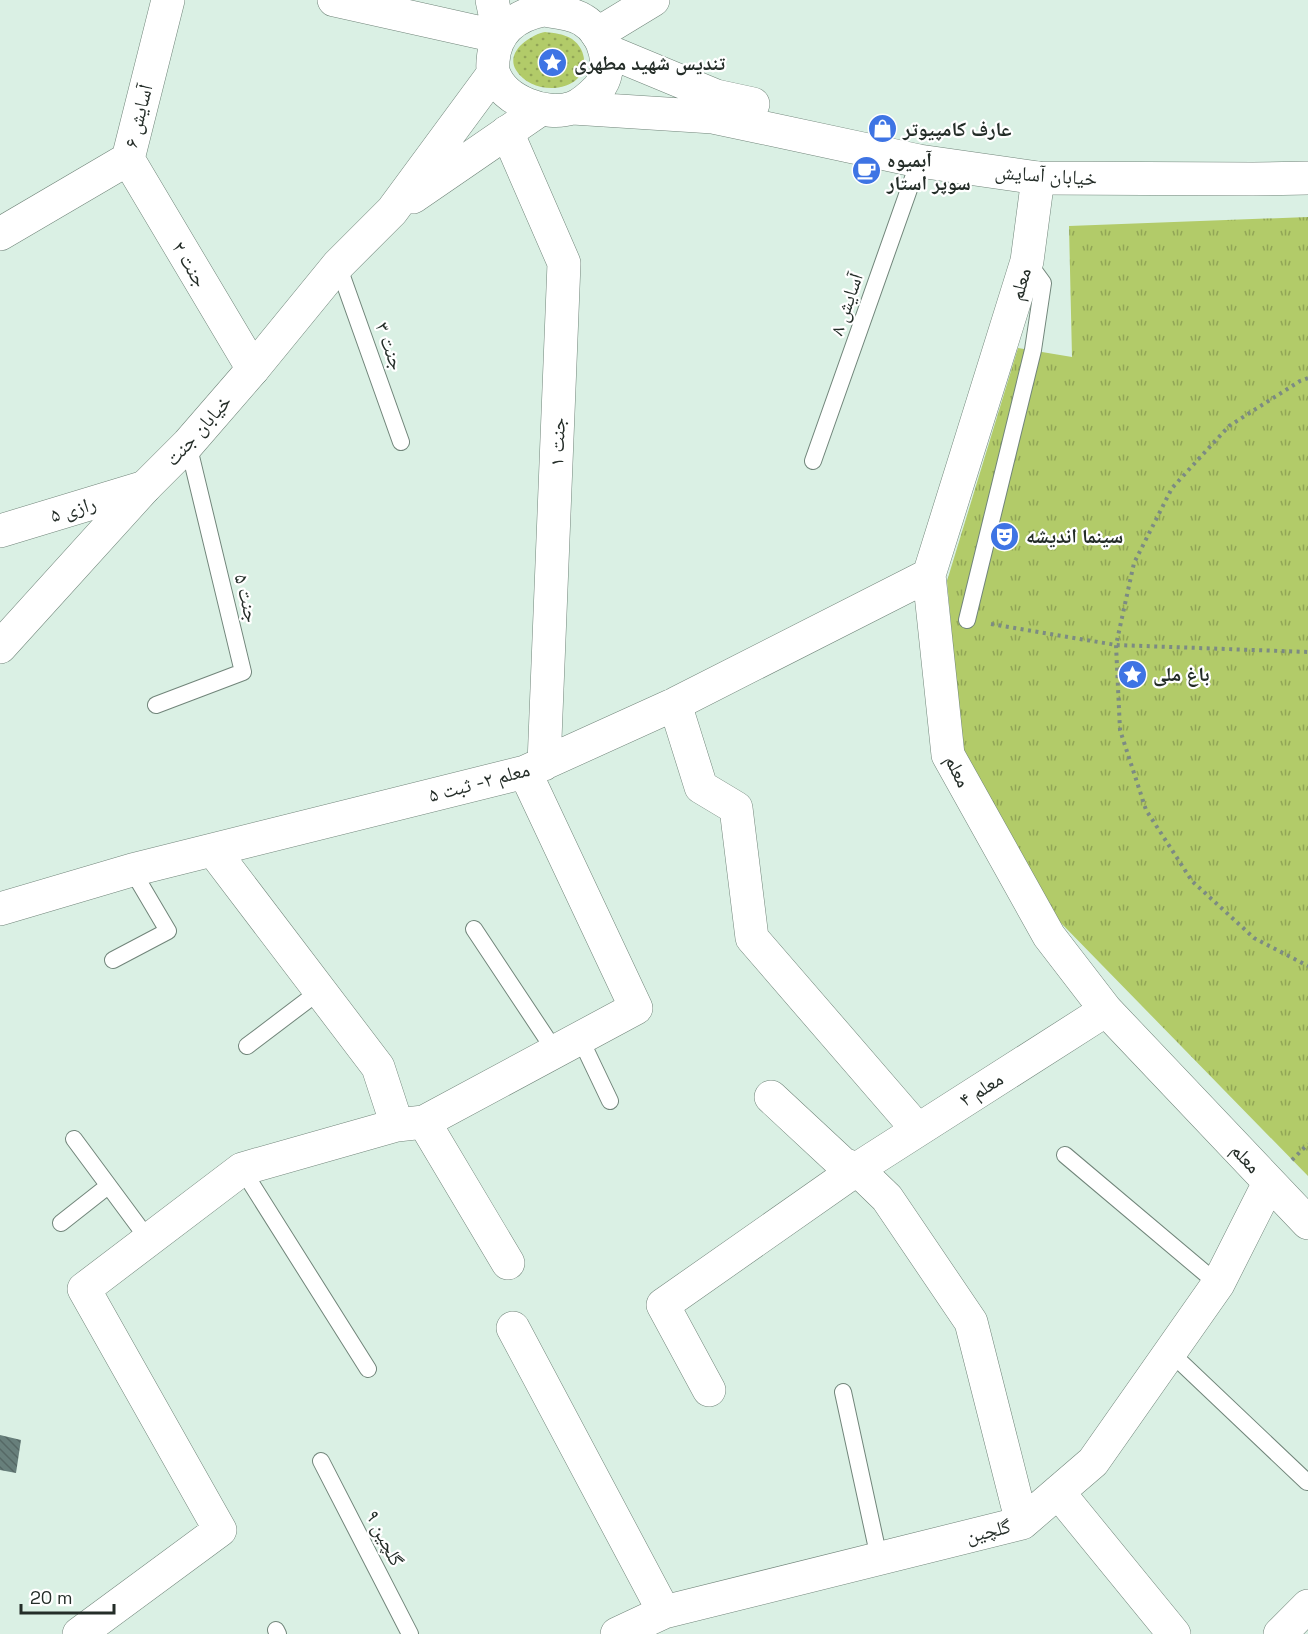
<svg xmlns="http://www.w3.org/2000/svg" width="1308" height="1634" viewBox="0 0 1308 1634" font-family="'Space Grotesk','Noto Naskh Arabic',sans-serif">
<defs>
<pattern id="grass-dots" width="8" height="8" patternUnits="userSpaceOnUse" patternTransform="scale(1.5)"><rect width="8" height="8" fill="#b2cb69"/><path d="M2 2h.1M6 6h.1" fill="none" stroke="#91a556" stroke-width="1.8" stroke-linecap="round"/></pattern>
<pattern id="park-tufts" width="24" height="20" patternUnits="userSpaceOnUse" patternTransform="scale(1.5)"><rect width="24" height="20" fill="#b2cb69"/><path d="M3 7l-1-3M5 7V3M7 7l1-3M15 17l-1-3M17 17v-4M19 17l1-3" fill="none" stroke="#91a556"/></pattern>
<pattern id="building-back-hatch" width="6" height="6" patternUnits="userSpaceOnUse" patternTransform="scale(1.5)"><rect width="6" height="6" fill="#677f7b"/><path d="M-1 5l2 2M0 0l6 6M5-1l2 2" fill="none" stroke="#556865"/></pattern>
</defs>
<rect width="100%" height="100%" fill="#daf0e4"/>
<path fill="url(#grass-dots)" d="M545 32C554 33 564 34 572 39 585 48 589 67 577 79 561 94 528 90 516 70 505 52 530 35 545 32Z"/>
<path fill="url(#park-tufts)" d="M1308 217V1176L1059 921 964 767 947 581 1018 348 1072 357 1069 226Z"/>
<path fill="url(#building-back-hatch)" d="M0 1435 21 1440 16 1473 0 1470Z"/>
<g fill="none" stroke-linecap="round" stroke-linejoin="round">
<defs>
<path id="service" d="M338 265 401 442
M813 461 919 161
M967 620 1033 350 1043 283 1027 261
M156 705 243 672 188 444
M474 929 555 1051
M113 960 168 931 132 870
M580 1038 610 1101
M247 1046 321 990
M74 1139 148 1239
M1065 1155 1218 1284
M242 1169 368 1369
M61 1223 108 1186
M1171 1353 1307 1482
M843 1392 879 1558
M321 1461 410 1634
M276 1630 278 1634"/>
<path id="minor" d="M597 34 653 0
M507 132 564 263 544 764
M128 159 253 369
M1038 178 1027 261 929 575 948 755 1049 936 1106 1010 1308 1223
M0 234 128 159 168 0
M0 531 145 487
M675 704 701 787 736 808 752 938 918 1130
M213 850 378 1067 397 1125
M0 909 132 870 525 772 675 704 929 575
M771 1097 843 1164 857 1169 887 1198 971 1322 1022 1523
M424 1122 508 1263
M513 1328 664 1612
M709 1390 663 1305 857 1169 1106 1010
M1058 1492 1174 1634
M79 1634 220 1530 84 1289 242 1169 397 1125 424 1122 636 1008 525 772
M617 1634 664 1612 1022 1523 1093 1462 1218 1284 1269 1183
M1280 1634 1308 1606"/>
<path id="tertiary" d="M334 0 500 37 492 0
M543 10C557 12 572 13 583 20 605 33 615 69 598 89 591 96 582 105 572 108 546 117 504 101 494 74 492 71 493 65 493 61 495 31 517 15 543 10Z
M605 50 716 96 753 104
M573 108 713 117 919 161 1038 178 1253 179 1308 178
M413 197 541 109
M0 647 145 487 188 444 253 369 338 265 392 211 493 74"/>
</defs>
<use href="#service" stroke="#71857a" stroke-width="18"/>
<use href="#minor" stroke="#71857a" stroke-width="34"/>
<use href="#tertiary" stroke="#71857a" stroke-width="34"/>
<path stroke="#7c8b83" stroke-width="4" stroke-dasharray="3 4.5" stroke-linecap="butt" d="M1308 378 1300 381 1229 426 1172 488 1134 563 1116 645 1120 730 1146 810 1192 881 1254 938 1308 966
M991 624 1116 645 1308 652
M1292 1160 1308 1144"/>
<use href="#service" stroke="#fff" stroke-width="16"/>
<use href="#minor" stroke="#fff" stroke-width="33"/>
<use href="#tertiary" stroke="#fff" stroke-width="33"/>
</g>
<defs>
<symbol id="sight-disc" viewBox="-11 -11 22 22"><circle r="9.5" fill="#3e74e4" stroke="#fff"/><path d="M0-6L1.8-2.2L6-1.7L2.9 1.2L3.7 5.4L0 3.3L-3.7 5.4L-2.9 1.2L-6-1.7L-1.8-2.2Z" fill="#fff"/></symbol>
<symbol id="shop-disc" viewBox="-11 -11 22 22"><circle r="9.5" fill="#3e74e4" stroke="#fff"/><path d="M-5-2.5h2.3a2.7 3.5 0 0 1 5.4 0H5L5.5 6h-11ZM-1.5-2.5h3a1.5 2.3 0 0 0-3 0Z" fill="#fff"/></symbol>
<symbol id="cafe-disc" viewBox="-11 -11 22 22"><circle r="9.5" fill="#3e74e4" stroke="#fff"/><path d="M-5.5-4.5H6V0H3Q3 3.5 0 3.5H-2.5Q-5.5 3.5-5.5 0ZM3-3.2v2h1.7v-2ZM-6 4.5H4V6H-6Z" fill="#fff"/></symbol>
<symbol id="theatre-disc" viewBox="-11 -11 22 22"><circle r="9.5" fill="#3e74e4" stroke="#fff"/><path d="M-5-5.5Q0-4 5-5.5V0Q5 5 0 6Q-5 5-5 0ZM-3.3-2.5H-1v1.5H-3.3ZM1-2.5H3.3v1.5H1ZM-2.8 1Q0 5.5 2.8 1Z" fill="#fff"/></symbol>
</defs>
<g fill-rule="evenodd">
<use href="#sight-disc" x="536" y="46" width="33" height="33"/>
<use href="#shop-disc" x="866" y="112" width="33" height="33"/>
<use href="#cafe-disc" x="850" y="154" width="33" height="33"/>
<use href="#theatre-disc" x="988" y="520" width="33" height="33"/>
<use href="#sight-disc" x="1116" y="658" width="33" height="33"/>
</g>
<g text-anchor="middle" stroke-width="4.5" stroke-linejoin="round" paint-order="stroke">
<g font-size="20" font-weight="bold" fill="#242d28" stroke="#fff" text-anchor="start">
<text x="574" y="70">تندیس شهید مطهری</text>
<text x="903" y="136">عارف کامپیوتر</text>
<text x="887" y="167">آبمیوه<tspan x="887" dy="23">سوپر استار</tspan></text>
<text x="1026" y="543">سینما اندیشه</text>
<text x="1153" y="681">باغ ملی</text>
</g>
<g font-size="20" fill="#242d28" stroke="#fff">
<text transform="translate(138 116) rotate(-76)" y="7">آسایش ۶</text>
<text transform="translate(1046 175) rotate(4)" y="7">خیابان آسایش</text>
<text transform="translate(190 264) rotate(59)" y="7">جنت ۲</text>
<text transform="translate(1020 284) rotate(-74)" y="7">معلم</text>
<text transform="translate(846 304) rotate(-71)" y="7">آسایش ۸</text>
<text transform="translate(390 346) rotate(70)" y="7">جنت ۳</text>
<text transform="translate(198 430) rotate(-48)" y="7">خیابان جنت</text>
<text transform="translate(557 442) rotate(-88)" y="7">جنت ۱</text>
<text transform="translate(73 509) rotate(-17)" y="7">رازی ۵</text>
<text transform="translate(247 598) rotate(76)" y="7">جنت ۵</text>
<text transform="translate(958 771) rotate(64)" y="7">معلم</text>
<text transform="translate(479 782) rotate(-15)" y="7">معلم ۲- ثبت ۵</text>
<text transform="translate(981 1089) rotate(-32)" y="7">معلم ۴</text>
<text transform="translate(1246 1158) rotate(47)" y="7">معلم</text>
<text transform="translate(988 1531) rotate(-14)" y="7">گلچین</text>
<text transform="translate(385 1538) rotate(63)" y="7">گلچین ۹</text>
</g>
</g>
<path d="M21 1604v9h93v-9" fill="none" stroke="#242d28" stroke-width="3"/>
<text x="30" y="1604" font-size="18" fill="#242d28" stroke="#ffffff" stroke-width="4.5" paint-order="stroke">20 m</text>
</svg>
